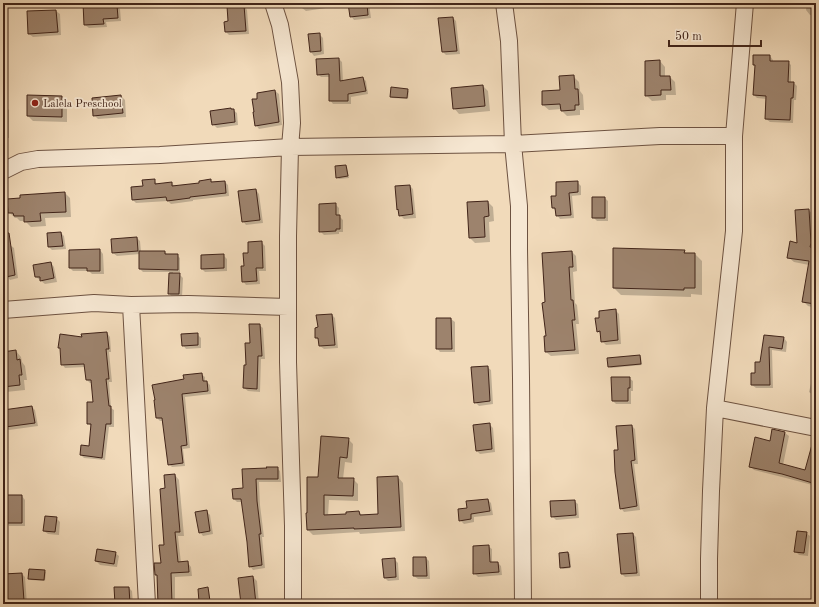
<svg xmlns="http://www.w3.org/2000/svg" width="819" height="607" viewBox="0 0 819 607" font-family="'Old Standard TT',serif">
<rect width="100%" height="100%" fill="#f1daba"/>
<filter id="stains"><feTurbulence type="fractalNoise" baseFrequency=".005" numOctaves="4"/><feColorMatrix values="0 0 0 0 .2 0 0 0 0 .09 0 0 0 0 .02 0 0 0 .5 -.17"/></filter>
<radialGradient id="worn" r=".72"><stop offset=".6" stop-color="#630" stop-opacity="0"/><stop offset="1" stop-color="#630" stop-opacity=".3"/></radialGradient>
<path fill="#0003" d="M84 3H104L105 6H116L120 9 121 21 106 22 107 27 89 28 85 25Z
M302 3H325L326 8 306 11 302 8Z
M349 3H369L371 18 354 20 351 16Z
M450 3H464L451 5Z
M807 3H816V16L810 15 806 10Z
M244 6 247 10 249 34 229 35 226 32 229 22Z
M56 11 60 14 61 35 33 37 29 34 28 12Z
M453 18 456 21 460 54 446 55 443 52Z
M319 34 323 38 324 54 314 56 311 52 309 35Z
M770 56 773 60V62H788L791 65V83H794L797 86 796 100H794L793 123 770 122 766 119 767 99 757 98 754 95 756 66 754 64Z
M339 59 342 62 343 81 363 78 366 81 368 94 351 97V104H333L330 100V77H321L318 74Z
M660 61 665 67V77H670L675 82 676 95H666V100L652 101 646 95Z
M573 76 579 82 580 91 583 95 584 110H580V115L567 116 562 111V109L549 110 543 105 561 91Z
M483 86 488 91 490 111 459 114 454 108Z
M407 90 409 91 408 99 392 98 391 97Z
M275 91 279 94 282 125 259 129 256 125 259 100Z
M121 96 125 100 126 117 98 119 94 115Z
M61 97 67 102V122L33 121 28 116Z
M3 105 9 110V138H3Z
M233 110 237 113 238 125 217 128 213 124Z
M346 166 347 167 349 178 339 179 337 177Z
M154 180 158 185 172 183 175 187 200 184 210 180 213 183 225 182 228 185 229 196 193 200V201L171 204 168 201 136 203 133 200 144 187Z
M577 182 581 186V195L572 196 574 218 560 219 557 215 556 211 553 208 557 197Z
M410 186 413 189 416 218 404 219 400 215Z
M256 190 259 194 263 223 246 225 243 221Z
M65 193 70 198 71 217 45 218 46 226 31 227 25 221H20L17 218H15L9 212Z
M605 198 608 201V221H597L593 217Z
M488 202 493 207 494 221 489 222 490 242 475 243 470 238Z
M335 204 339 208V216L343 220V232H339V234L324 235 320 231Z
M809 210 814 216 815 249H816V308L808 306 803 301 809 265 794 262 788 257 798 244Z
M61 233 64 236 66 249 52 250 49 247Z
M137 238 140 241 141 252H165L168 255H177L180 258V272H173V274H179L183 278 182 297H172L169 293 170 272H143L140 269V254L117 256 113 253Z
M261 242 265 246 266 271H259L260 284 246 285 243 281 245 267 249 254Z
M10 245 14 248 18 278 10 280 7 276 6 271 3 272V246Z
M100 250 103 254 104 274H92L89 271H73L70 268Z
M684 251 687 254H695L702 261V295L691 294V297L621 295 614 288Z
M572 252 576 256 577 271 573 272 575 303 577 305 579 324H576L579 354 551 356 546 352 545 337H547L546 303Z
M223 255 227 259V271L205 272 202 269Z
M51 263 54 267 57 282 45 284 36 277Z
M615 310 619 314 621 344 606 345 602 341 601 335 598 331Z
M332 315 335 318 338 348 324 349 320 346V341L316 338Z
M437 319H451L455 322V352H440L437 348Z
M259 325 263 328 265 359H261L260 392 248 391 244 388 251 344Z
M107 333 110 337 111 352H109L112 382H109L111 408 114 410V427H109L105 460 84 458 81 455 89 447 92 427 88 423 94 403 92 383H90L87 380 85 367 65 368 62 364 61 349 59 347 83 338Z
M197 334 201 338V348L186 349 183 345Z
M764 336 784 338 787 342 786 352 772 350 773 388H756L752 385 761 363Z
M16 351 21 357 22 362 25 366 27 380H24L25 390 6 392 3 389V353Z
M640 356 641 357 642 365 611 368 609 367Z
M487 367 491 370 493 404 479 406 475 402Z
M815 367 816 368V396L813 395 809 392Z
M201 374 205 377V382H207L210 385 211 394 185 397 190 448 183 449 185 466 172 467 169 464 164 421H160L157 418 156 401 185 380Z
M629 378 633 381V391H631V404H616L613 401Z
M32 407 35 410 38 426 9 430 6 427Z
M489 424 493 428 495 452 480 454 477 451Z
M632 426 635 429 638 464H634L640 510 624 512 621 508 619 451Z
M773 430 785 433 789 436 783 465 806 471 816 449V486L786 478 754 470 750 466 771 442Z
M348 439 353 444 352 463 345 462 343 479H353L358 484V501L329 500 328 516 347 515 359 512 363 516 379 515 398 477 403 483 405 531 360 534 359 532 313 535 308 530V513L319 478Z
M277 468 280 471 281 482H259L260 505 264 537H262L265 568 253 570 250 566 243 502H237L234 499 244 489 243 470Z
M175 475 179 480 184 536H178L181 563 187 562 191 567 192 576 175 577V604H159L158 577 156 574 162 563 165 545 166 489Z
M22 496 25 500V526H9L6 522 8 512Z
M488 500 491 503 493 515 474 517V522L464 524 460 520 468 509Z
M574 501 578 504 579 518 556 520 552 516Z
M206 511 210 515 213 534 203 536 200 532Z
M56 518 60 522 59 535 48 534 44 531Z
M806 533 810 536 808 556 799 555 795 551Z
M633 534 636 537 640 576 625 577 622 574Z
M488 546 492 549V563H498L501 566 502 575 478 577 474 573Z
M115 553 119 556 117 567 100 565 96 561Z
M568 553 570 554 571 568 563 569 561 568 560 554Z
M426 558 429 561 430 579H418L414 576Z
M394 559 398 563 399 580 388 581 385 578Z
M44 571 46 572 45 581 31 580 29 578Z
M22 574 25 577 27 604H7L5 602Z
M253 577 257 581 259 604H242Z
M129 588 132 591 133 604H116Z
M207 588 209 590 210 602 202 603 200 602Z
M458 599H470L473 603V604H458Z"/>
<path fill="#9d836d" stroke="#412419" d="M83 3H102V5H117L118 18 103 19 104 24 84 25Z
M348 3H367L368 15 350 17Z
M244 5 246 31 225 32 224 22 228 21 227 6Z
M56 10 58 32 28 34 27 11Z
M453 17 457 51 442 52 438 18Z
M320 33 321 51 310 52 308 34Z
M753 55H770V61H789L788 82H794L793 98H791L790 120 765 119 766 96 753 95 755 65H753Z
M339 58 340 81 363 77 366 91 348 94V101H329V74L317 75 316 59Z
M660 60V76H670L671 90H661V95L645 96V61Z
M574 75 575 89H578L579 105H575V110L561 111 560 104 542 105V91L560 90 559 76Z
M483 85 485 106 453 109 451 88Z
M391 87 408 89 407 98 390 97Z
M275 90 279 122 255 126 253 112H254L252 99H257V93Z
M27 95 62 96V117L27 116Z
M121 95 123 113 93 116 92 98Z
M231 108V109H234L235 122 212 125 210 111Z
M346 165 348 176 336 178 335 166Z
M155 179V184L172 182V186L199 183V181L211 179V182L225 181 226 193 190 197V198L167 201 166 197 132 200 131 187 143 186 142 180Z
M578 181V192L569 193 571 215 556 216 555 208H552L551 196H556V182Z
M410 185 413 214 399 216 398 209 397 210 395 186Z
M256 189 260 220 242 222 238 191Z
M65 192 66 212 40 213 41 221 24 222V216H14L13 213H8L7 199 20 198V195Z
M592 197H605V218H592Z
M488 201 489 216 484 217 485 237 469 238 467 202Z
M336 203V215H340V229H336V231L319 232V204Z
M809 209 811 243 810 247 816 248V296L815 304 802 302 809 261 787 258 790 241 797 243 795 210Z
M61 232 63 246 48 247 47 233Z
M3 233H9L15 275 6 277 5 268H3Z
M137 237 138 251 112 253 111 239Z
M262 241 263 268H256L257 281 242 282 241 266H244L243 253H248V242Z
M613 248 685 250 684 253H695V288H684V290L613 288Z
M100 249V271H87V268H69V250Z
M139 251H165V254H178V270L139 269Z
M572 251 573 267H569L571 300H573L575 320H572L575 350 545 352 544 336H546L542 303 545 302 542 253Z
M224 254V268L201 269V255Z
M51 262 54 278 40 281V277H35L33 265Z
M169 273H180L179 294H168Z
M616 309 618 340 601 342 600 331 597 332 595 318H599V311Z
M332 314 335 345 319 346 318 338H315V328L318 327 316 315Z
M436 318H451L452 349H436Z
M249 324H260L262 356H258L257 389 243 388 244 365H246L245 343H250Z
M107 332 109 349H106L109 379H106L109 406H111V424H106L102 458 80 455 81 445 89 446 91 424H87V402H93L91 380H86L84 364 61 365 60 348H58L60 334 82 337 81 334Z
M198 333V345L182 346 181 334Z
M764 335 784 337 782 349 769 347 770 385H751V373H755V362H760Z
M16 350 17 360 20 359 22 375H19L20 385 3 387V352Z
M640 355 641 364 608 367 607 358Z
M488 366 490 401 474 403 471 367Z
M202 373 203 381H207L208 391 182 394 187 445 181 446 183 463 168 465 162 418H156L154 400H155L152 385 184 379 183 375Z
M611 377H630V388H628V401H612Z
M32 406 35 423 5 427 3 410Z
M490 423 492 449 476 451 473 425Z
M632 425 635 460 631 461 637 506 620 509 615 472 614 450H618L616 426Z
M772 429 785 432 779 463 805 470 813 441 816 442V484L782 474 749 467 755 437 770 441Z
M321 436 349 438 347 458 340 457 338 478H354L353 496 324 495V515L346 514V512L359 511 360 515 378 514 377 477 398 476 401 527 354 529V528L307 530 306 513H307V477H318Z
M266 467H278V479H256L257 501 261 534H259L262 565 249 567 247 542 241 499H233L232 489 243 488 242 469 267 468Z
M175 474 180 532H175L178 562 188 561 189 572 171 573 172 604H158L157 575H155L154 563H161L159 545H164L160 489 165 488 164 475Z
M7 495H22V523H5V511H7Z
M488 499 490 511 471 514V519L459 521 458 509 467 508 466 501Z
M575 500 576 515 551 517 550 501Z
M207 510 210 531 199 533 195 512Z
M45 516 57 517 55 532 43 531Z
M797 531 807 532 804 553 794 552Z
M633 533 637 573 621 574 617 534Z
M489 545 490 562H498L499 572 473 574V546Z
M97 549 116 552 114 564 95 561Z
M568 552 570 567 560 568 559 553Z
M413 557H426L427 576H413Z
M395 558 396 577 384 578 382 559Z
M29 569 45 570 44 580 28 579Z
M22 573 24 601 4 602 3 574Z
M253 576 256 604H241L238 578Z
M114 587H129L130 604H115Z
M208 587 210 601 199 602 198 589Z"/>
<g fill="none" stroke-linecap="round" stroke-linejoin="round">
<defs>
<path id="minor" d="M273 3 280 25 290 82 292 123 290 147 288 236V362L293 526V604
M504 3 509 41 513 144 519 206V249L521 378 523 604
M3 171 21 162 38 159 160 155 290 147 513 144 660 136H734
M131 305 147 604
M3 310 94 303 131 305 188 304 288 307
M715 408 816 428
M709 604V559L711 491 715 408 734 231V136L745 3"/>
</defs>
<use href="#minor" stroke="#6d5241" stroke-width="18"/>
<use href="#minor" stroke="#f6e7d2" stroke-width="16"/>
</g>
<circle fill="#8f2418" stroke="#f6e7d2" stroke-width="1.5" cx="35" cy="103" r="4"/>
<g text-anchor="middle" stroke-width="3.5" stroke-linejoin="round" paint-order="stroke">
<g font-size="11" fill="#412419" stroke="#f6e7d2" text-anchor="start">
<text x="43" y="107">Lalela Preschool</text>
</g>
</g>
<rect width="819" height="607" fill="none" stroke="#f1daba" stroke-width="16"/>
<rect x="4" y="4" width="811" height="599" fill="none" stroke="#412419" stroke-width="2"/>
<rect x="8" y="8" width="803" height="591" fill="none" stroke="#412419"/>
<path d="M669 40v6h92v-6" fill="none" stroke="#412419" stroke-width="2"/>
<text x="675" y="40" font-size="12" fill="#412419" stroke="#f6e7d2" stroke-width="3" paint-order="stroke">50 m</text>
<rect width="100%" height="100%" filter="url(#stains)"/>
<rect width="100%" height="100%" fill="url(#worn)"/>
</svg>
